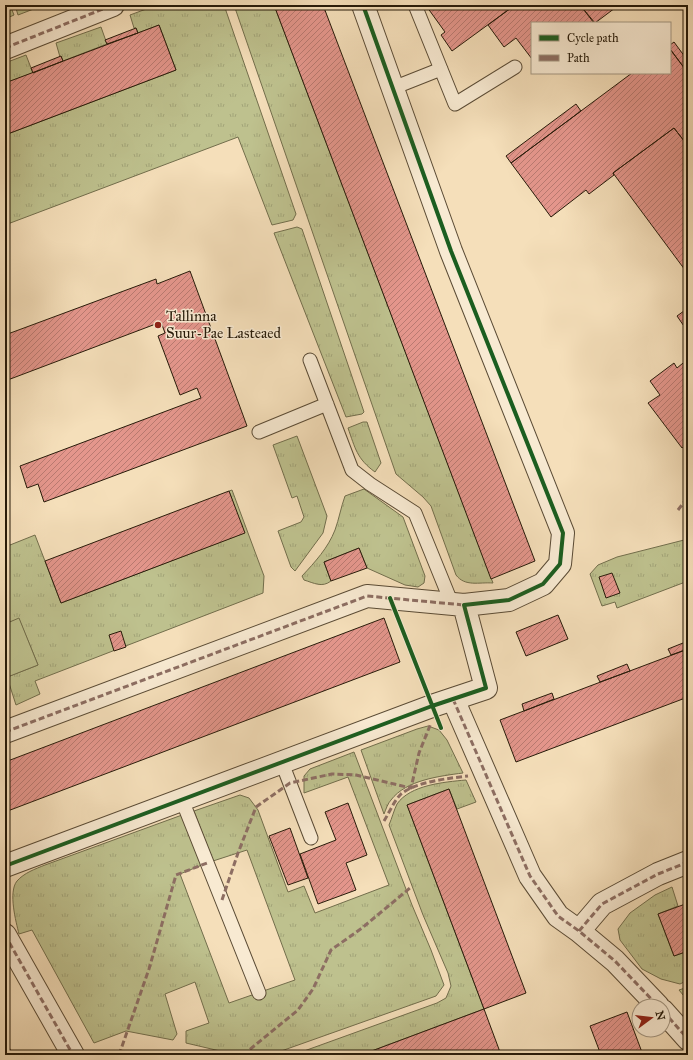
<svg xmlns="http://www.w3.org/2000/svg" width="693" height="1060" viewBox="0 0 693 1060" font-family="'IM FELL Great Primer',serif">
<defs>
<pattern id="grass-tufts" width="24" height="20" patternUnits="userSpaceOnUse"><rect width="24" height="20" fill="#bec18e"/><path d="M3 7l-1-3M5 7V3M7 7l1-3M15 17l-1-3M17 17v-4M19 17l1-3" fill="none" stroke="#a3a579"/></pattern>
<pattern id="building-hatch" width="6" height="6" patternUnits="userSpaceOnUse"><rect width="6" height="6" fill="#e4968c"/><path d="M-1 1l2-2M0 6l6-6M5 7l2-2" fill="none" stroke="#b97a71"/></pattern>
</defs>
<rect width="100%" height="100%" fill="#f5dfba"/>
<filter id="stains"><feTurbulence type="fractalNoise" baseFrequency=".005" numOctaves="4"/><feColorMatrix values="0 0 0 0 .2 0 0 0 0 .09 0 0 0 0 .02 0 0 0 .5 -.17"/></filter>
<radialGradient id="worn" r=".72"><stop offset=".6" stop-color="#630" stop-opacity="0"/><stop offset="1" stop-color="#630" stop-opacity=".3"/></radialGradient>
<path fill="url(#grass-tufts)" stroke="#726e4c" d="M5 5H10L14 15 5 19Z
M15 5H44L18 15Z
M157 5H224L296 214 293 220 272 225 238 137 5 225V135L176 70 159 25 138 33 136 28H134L130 15Z
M234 5H274L493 583C479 582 465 587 456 575L431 506 423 497 396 474Z
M101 27 107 44 63 61 61 56 60 57 56 43Z
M26 55 33 73 5 83V63Z
M297 227 302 229 364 412 362 414 346 417 274 233Z
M363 422H367L381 463 375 472C357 459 355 448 348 428Z
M297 436 327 516 323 533 295 571 291 567 278 531 301 522 304 517 297 496 292 498 273 445Z
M364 489 403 517 425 576 424 583 418 587 405 585 367 568 359 548 324 562 331 581C322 588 314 583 304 580L302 576C315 562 328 548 335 530 339 519 341 507 345 496Z
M232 490 264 576 263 593 35 681 40 694 16 705 7 677 38 665 19 619 5 624V547L35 535 61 603 244 533 229 491Z
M688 539V581L617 608 615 602 602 606 590 574 598 565 617 557Z
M428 726 439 730 447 740 463 773C440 776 406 780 391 800 388 803 386 809 384 814L361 750 417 729Z
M354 752 412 905 431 950 444 985 436 996 270 1055H237L186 1043V1031L209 1023 195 982 165 994 177 1034 173 1040 126 1031 94 1043 32 930 19 934C16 922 8 892 17 881 24 873 35 869 45 865L182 815 202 865 180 874 229 1003 295 980 247 850 213 861 194 811 240 795 249 798 258 810 288 892 304 886 315 913 389 885 348 777 304 793V776L310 769Z
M466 780 476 802 457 809 449 789 407 805 484 1009 361 1055H293L437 1003 446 998 451 986 448 973 423 915 389 825C392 818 394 810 397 804 410 785 444 782 466 780Z
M672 887 678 906 658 914 674 956 688 951V980L680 984 661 979 642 969 620 940 618 929 630 913 655 895Z
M688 987V1001L679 990Z"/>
<path fill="#bec18e" stroke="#726e4c" d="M19 618 38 665 5 678V624Z"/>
<path fill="url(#building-hatch)" stroke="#261a09" d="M274 5H323L535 561 491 579Z
M430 5H515L452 51 441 35 445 32 427 7Z
M515 5H580L594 23H532V59L516 38 504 47 488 25Z
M580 5H619L595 23Z
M159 25 176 70 5 135V83Z
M136 28 138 33 107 44 105 40Z
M674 42 688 61V73L670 49V45Z
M670 49 688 73V146L674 128 613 173 614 175 589 194 586 190 551 217 511 163 632 73H670Z
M61 56 63 61 33 73 31 68Z
M576 104 581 111 511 163 506 156Z
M674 128 688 146V274L613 173Z
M190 271 247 426 44 502 38 484 27 488 20 466 201 398 197 388 180 395 158 336 165 333 161 322 5 381V335L156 279 157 284Z
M688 308V332L677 316Z
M688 359V443L682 448 648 403 660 395 650 381 674 363 677 368Z
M229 491 245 533 61 603 45 561Z
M359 548 367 568 331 581 324 562Z
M612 573 620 593 606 598 599 577Z
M558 615 568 639 526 656 516 632Z
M384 618 400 662 5 812V762Z
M121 631 126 647 114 651 109 635Z
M688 641V649L671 655 668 649Z
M688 649V697L516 762 500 720Z
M627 664 630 671 600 682 597 676Z
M552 693 554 699 524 711 522 704Z
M449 789 526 993 484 1009 407 805Z
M348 803 367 855 346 863 356 890 318 904 300 854 336 840 325 812Z
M290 828 308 878 288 885 269 836Z
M688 903V951L674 956 658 914Z
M484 1009 500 1052 491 1055H361Z
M627 1012 643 1055H601L590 1026Z
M5 1036 12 1055H5Z"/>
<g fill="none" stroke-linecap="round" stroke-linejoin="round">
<defs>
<path id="service" d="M415 5 455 104 515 67
M393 88 441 69
M310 360 352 470 370 484 415 513 452 604
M259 432 327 404
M282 763 311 838
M182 800 259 993"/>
<path id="minor" d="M5 48 113 5
M453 699 530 876 558 916 579 931 615 961 658 1006
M5 732 367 596 464 605
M5 866 432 706 486 688 464 605 509 600 543 584 560 564 563 533 451 251 363 5
M579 931 602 904 658 874 688 862
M5 935 73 1055
M663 1011 688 1039"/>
</defs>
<use href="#service" stroke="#5a4b35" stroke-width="15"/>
<use href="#minor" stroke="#5a4b35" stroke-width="24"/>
<use href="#service" stroke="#f8ead2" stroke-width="13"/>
<use href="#minor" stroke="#f8ead2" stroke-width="22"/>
<path stroke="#8d6e63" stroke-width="3" stroke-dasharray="6 3" stroke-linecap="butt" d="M5 48 113 5
M678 510 688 497
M453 699 530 876 558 916 579 931 615 961 658 1006
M5 732 367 596 464 605
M384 821C389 813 394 801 401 794 415 782 450 778 468 776
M222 900 238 853 256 807 290 783 332 774 356 775 411 788 419 753 431 723
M579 931 602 904 658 874 688 862
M5 935 73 1055
M663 1011 688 1039
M119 1055 149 969 176 875 207 863
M243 1055 298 1010 313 989 331 950 362 928 410 888"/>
<defs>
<path id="cycleway" d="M390 598 441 728
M5 866 432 706 486 688 464 605 509 600 543 584 560 564 563 533 451 251 363 5"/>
</defs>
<use href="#cycleway" stroke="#f8ead2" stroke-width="6"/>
<use href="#cycleway" stroke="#1b5e20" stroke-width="4"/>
</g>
<circle fill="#8f2418" stroke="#f8ead2" stroke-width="1.5" cx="158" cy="325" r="4"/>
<g text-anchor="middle" stroke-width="3" stroke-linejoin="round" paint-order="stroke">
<g font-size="15" fill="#261a09" stroke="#f8ead2" text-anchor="start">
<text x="166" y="321">Tallinna<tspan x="166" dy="17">Suur-Pae Lasteaed</tspan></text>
</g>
</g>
<rect width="693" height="1060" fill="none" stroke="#f5dfba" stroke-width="20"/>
<rect x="6" y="6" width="681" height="1048" fill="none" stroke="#261a09" stroke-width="2"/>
<rect x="10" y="10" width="673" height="1040" fill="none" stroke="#261a09"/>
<rect x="531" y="22" width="140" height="52" fill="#f8ead2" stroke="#a49782"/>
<rect x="539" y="35" width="20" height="6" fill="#1b5e20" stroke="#a49782"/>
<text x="567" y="42" font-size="12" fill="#261a09">Cycle path</text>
<rect x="539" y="55" width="20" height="6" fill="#8d6e63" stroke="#a49782"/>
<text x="567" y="62" font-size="12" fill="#261a09">Path</text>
<g transform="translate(651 1018) rotate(75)"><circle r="19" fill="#f8ead2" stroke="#a49782"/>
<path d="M0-3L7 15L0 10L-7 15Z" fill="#8f2418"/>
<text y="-6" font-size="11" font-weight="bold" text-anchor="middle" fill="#261a09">N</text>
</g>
<rect width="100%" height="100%" filter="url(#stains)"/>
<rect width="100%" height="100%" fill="url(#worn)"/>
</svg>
